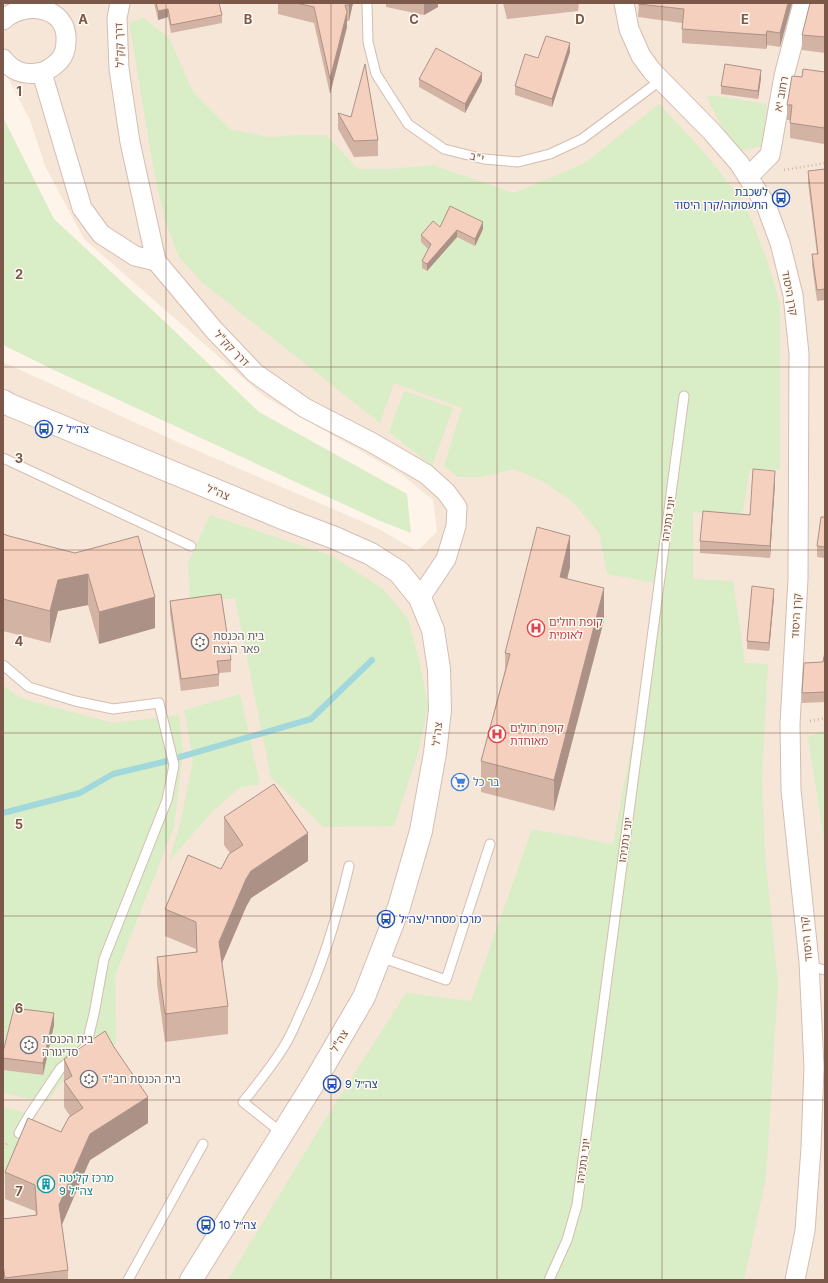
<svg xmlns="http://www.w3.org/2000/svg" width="828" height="1283" viewBox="0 0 828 1283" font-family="Inter,'Noto Sans Hebrew',sans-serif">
<rect width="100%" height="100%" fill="#fef4ea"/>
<path fill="#f6e6d7" d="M3 3H825V1280H3V362L182 444 377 528 417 551 437 532 433 500 401 474 265 397 84 239 45 166 30 120 3 68Z"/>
<path fill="#d9edc6" d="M144 18 169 38 193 92 231 130 270 137 301 135H326L358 169H390L433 165 514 193 585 163 659 104 703 151 745 204 766 257 780 304V469L750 470 742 517 693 512V579L733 581 745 663 768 664 762 778 765 854 778 984 766 1178 744 1280H228L321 1126 406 993 471 1001 532 829 613 844 661 584 607 574 599 533 573 502 542 481 514 469 481 477H458L444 466 462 408 394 383 380 423 203 283 179 257 165 221 153 166 129 22Z
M711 95 767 104 762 146 741 151 720 123 707 98Z
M3 117 54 219 163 320 259 412 407 494 411 533 380 521 54 370 3 345Z
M404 391 453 408 432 466 389 432Z
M210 515 332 556 383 589 408 619 419 659 428 706 418 753 394 826 324 827 271 778 235 598 190 603 188 563Z
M3 685 20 698 113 723 179 715 183 752 174 827 115 976 116 1043 67 1075 47 1102 3 1093Z
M240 694 260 784 239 788 211 813 169 861 180 824 193 760 184 710Z
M825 730V847L808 737Z
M3 1107 36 1115 3 1185Z"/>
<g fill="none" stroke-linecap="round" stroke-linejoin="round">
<path stroke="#a1d8dc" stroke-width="6" d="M3 813 80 793 113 774 163 762 311 719 372 660"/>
<defs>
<path id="service" d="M367 3 368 42 376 74 408 124 444 149 484 159 518 162 550 154 582 139 661 80
M3 458 191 546
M3 665 29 687 75 701 113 709 159 703 174 765 167 800 104 959 94 1014 86 1047 60 1069 30 1114 19 1133
M380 957 446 980 490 844
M809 966 825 970
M283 1134 243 1102C258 1083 274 1064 286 1043 291 1035 295 1025 299 1016 322 968 337 918 349 866
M128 1280 203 1144
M549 1280 567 1240 577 1205 684 396"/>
<path id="minor" d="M120 3 117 18 119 69 130 142 156 261 214 330 255 373 305 408 371 442 426 474 446 492 457 507 456 526 446 559 420 598
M624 3 629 29 641 56 652 71 712 132 739 163 766 205 780 243 793 295 799 354 798 579 790 724 791 790 809 962 814 1067 811 1148 805 1231 795 1280
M3 20C24 0 68 6 66 41 66 48 64 56 59 61 53 67 47 72 38 73 23 75 12 71 3 59
M42 73 82 208 101 234 135 256 156 261
M748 177 770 155 784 76 803 3"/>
<path id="tertiary" d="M3 401 10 405 285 519 335 538 371 554 399 572 420 598 433 630 439 669 440 710 435 753 421 831 399 907 364 997 315 1081 191 1280"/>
</defs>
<use href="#service" stroke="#d4bdb0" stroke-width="11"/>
<use href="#minor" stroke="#d4bdb0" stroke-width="21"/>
<use href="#tertiary" stroke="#d4bdb0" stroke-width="24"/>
<path stroke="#dbb3a1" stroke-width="2.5" stroke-dasharray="1 3" stroke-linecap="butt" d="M784 170 825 163
M810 721 825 718
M3 1147 9 1142"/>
<use href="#service" stroke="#fff" stroke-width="9"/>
<use href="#minor" stroke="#fff" stroke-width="19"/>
<use href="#tertiary" stroke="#fff" stroke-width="22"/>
</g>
<path fill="#d3b3a4" d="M154 3H219L222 15V23L171 33 168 17 158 20Z
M278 3H353L349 21H347V27L330 94 314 23 278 14Z
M386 3H438V7L424 15 386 7Z
M503 3H579L578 11 507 19Z
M639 3H792L780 47 767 45 766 49 682 43V23L638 17Z
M825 3V53L802 50V35Z
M570 52 552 107 515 95V86L538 58Z
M825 72 824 144 790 138V120H787V105L802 77Z
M761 78 758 99 721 94V86Z
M419 79 482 81 465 113 419 87Z
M338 113 378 140V156L354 157 338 129Z
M825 169V300L817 301 812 265V254H817L808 182V171Z
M440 227 483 229 475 246 457 237 427 271 422 268V261L428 249 421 242V235Z
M775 483 770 558 700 553V541L750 515Z
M825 517V558L817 557V546Z
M3 534 9 536 75 553 155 628 99 644 88 605 58 611 50 643 3 631Z
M570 567 567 579 604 620 554 811 481 792V761L505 670V653Z
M774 597 769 651 747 649V641Z
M170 601 231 660V672L219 673V686L181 691 170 613Z
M825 652V702L802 703V693L823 662Z
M224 817 308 861 251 898 246 907 222 963 228 1006V1034L165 1042 157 984V957L196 952V949L165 936V909L221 869 230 853 224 845Z
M54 1025 43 1075 3 1070V1052Z
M64 1059 148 1123 90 1160 86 1169 62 1225 68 1270V1280H3V1219L36 1215 35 1211 5 1199V1172L61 1132 70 1116 64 1107Z"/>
<path fill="#ac9286" d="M349 3H353L349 21Z
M424 3H438V7L424 15Z
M788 3H792L780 47V33Z
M168 9V17L158 20V11Z
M347 12V27L330 94V79Z
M767 31V45L766 49V35Z
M570 43V52L552 107V99Z
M761 70V78L758 99V91Z
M482 73V81L465 113V104Z
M825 122V137L824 144V128Z
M483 222V229L475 246V239Z
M457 230V237L427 271V264Z
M775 471V483L770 558V546Z
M570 536V567L560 608V577Z
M88 574V605L58 611 50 643V611L58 580Z
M604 588V620L554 811V780Z
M774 589V597L769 651V643Z
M155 597V628L99 644V612Z
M308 833V861L251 898 246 907 219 970V942L246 879 251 871Z
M54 1013V1025L43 1075V1063Z
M148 1097V1123L90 1160 86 1169 59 1231V1205L86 1143 90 1134Z"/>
<path fill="#f5d0bf" stroke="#ac9286" d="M156 3H219L222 15 171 25 168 9 158 11Z
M296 3H349V5H345L347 12 330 79 314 7Z
M639 3H788L780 33 767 31 766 35 682 29 684 9 638 4Z
M810 3H825V37L802 35Z
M546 36 570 43 552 99 515 86 525 54 538 58Z
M436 48 482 73 465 104 419 79Z
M365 64 378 140 354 141 338 113 351 117Z
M725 64 761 70 758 91 721 86Z
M803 69 825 72V122L824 128 790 123 792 105H787L792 76 802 77Z
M825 169V289L817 290 812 254H818L808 171Z
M450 206 483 222 475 239 457 230 427 264 422 261 431 244 421 235 433 221 440 227Z
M753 469 775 471 770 546 700 541 703 511 750 515Z
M821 517H825V547L817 546Z
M537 527 570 536 560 577 604 588 554 780 481 761 510 654 505 653Z
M3 534 9 536 75 553 138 536 155 597 99 612 88 574 58 580 50 611 3 599Z
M752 586 774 589 769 643 747 641Z
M221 594 231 660 217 661 219 674 181 679 170 601Z
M825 652V692L802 693 804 663 823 662Z
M274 784 308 833 251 871 246 879 219 942 228 1006 165 1014 157 957 197 952 196 922 165 909 188 855 221 869 229 854 243 845 224 817Z
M14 1008 54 1013 43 1063 3 1058V1052Z
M105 1031 114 1047 148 1097 90 1134 86 1143 59 1205 68 1270 5 1278 3 1264V1219L37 1215 35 1185 5 1172 28 1118 61 1132 69 1117 83 1108 64 1081 72 1076 64 1059Z"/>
<path fill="none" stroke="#7b584a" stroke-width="1" stroke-opacity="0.55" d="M166 3V1280M331 3V1280M497 3V1280M662 3V1280M3 183H825M3 367H825M3 550H825M3 733H825M3 916H825M3 1100H825"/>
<defs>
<symbol id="bus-ring" viewBox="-11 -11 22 22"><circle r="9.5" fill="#fff9f1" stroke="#1a4fb4" stroke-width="1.5"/><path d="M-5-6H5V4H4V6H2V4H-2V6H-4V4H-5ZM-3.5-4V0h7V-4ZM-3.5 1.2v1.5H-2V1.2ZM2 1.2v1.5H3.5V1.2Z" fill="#1a4fb4"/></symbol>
<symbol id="hospital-ring" viewBox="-11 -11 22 22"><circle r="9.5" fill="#fff9f1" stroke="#e0444e" stroke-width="1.5"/><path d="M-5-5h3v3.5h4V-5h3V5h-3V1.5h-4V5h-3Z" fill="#e0444e"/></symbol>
<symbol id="synagogue-ring" viewBox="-11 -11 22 22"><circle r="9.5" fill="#fff9f1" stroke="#6b7280" stroke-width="1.5"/><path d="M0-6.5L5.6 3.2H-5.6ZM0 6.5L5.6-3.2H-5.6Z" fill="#6b7280"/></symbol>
<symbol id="supermarket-ring" viewBox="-11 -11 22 22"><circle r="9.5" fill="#fff9f1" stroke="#3f7fe0" stroke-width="1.5"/><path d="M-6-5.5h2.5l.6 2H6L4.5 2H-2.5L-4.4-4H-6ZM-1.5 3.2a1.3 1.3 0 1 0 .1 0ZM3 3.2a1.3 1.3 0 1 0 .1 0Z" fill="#3f7fe0"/></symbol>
<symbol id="building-ring" viewBox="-11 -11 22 22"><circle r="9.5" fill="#fff9f1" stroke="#0f9aa8" stroke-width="1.5"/><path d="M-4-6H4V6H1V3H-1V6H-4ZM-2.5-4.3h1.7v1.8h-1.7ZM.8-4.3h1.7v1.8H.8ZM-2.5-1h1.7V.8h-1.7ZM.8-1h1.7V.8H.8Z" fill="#0f9aa8"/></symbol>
</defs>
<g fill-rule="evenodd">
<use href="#bus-ring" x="771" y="188" width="20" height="20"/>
<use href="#bus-ring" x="34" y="419" width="20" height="20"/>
<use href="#hospital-ring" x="526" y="618" width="20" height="20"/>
<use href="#synagogue-ring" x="190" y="632" width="20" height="20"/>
<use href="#hospital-ring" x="487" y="724" width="20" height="20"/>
<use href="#supermarket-ring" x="450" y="772" width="20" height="20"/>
<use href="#bus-ring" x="376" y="909" width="20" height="20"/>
<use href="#synagogue-ring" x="19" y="1035" width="20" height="20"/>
<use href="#synagogue-ring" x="79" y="1069" width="20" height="20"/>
<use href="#bus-ring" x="322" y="1074" width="20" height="20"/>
<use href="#building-ring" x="36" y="1174" width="20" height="20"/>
<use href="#bus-ring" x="196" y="1215" width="20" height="20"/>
</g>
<g text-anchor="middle" stroke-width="3" stroke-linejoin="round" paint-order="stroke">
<g font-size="11" fill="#7b584a" stroke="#fff9f1">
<text transform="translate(119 45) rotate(-92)" y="4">דרך קק"ל</text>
<text transform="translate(781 94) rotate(-79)" y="4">רחוב יא</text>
<text transform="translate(477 157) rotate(13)" y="4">י"ב</text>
<text transform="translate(790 293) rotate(79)" y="4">קרן היסוד</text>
<text transform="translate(232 348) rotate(46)" y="4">דרך קק"ל</text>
<text transform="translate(218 492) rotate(22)" y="4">צה"ל</text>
<text transform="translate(668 519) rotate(-82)" y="4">יוני נתניהו</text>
<text transform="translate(796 616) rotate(-87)" y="4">קרן היסוד</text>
<text transform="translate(437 734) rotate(-84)" y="4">צה"ל</text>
<text transform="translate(625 840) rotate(-82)" y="4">יוני נתניהו</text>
<text transform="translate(806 939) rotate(-96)" y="4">קרן היסוד</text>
<text transform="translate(339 1041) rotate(-60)" y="4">צה"ל</text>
<text transform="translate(583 1161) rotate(-82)" y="4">יוני נתניהו</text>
</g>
<g font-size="11" fill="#164399" stroke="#fff9f1" text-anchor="start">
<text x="768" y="196" text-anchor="end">לשכבת<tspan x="768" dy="13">התעסוקה/קרן היסוד</tspan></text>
<text x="57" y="433">צה״ל 7</text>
<text x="399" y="923">מרכז מסחרי/צה״ל</text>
<text x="345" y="1088">צה״ל 9</text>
<text x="219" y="1229">צה״ל 10</text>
</g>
<g font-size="11" fill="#be3a42" stroke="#fff9f1" text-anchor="start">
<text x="549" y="626">קופת חולים<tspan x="549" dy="13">לאומית</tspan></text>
<text x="510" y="732">קופת חולים<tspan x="510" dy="13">מאוחדת</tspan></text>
</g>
<g font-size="11" fill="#5b616d" stroke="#fff9f1" text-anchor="start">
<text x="213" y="640">בית הכנסת<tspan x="213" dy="13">פאר הנצח</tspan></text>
<text x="42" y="1043">בית הכנסת<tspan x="42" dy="13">סדיגורה</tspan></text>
<text x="102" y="1083">בית הכנסת חב"ד</text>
</g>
<g font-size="11" fill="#366cbe" stroke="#fff9f1" text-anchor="start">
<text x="473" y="786">בר כל</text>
</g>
<g font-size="11" fill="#0d838f" stroke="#fff9f1" text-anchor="start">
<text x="59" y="1182">מרכז קליטה<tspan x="59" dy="13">צה"ל 9</tspan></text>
</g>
</g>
<g font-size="13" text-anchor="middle" font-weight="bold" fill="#7b584a" stroke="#fff9f1" stroke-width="3" stroke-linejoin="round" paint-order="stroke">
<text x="83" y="24">A</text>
<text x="248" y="24">B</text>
<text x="414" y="24">C</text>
<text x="580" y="24">D</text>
<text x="745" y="24">E</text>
<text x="19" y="96">1</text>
<text x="19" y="279">2</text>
<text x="19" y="463">3</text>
<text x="19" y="646">4</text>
<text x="19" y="829">5</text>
<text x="19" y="1013">6</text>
<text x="19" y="1196">7</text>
</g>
<rect width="828" height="1283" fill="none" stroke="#7b584a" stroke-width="8"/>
</svg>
